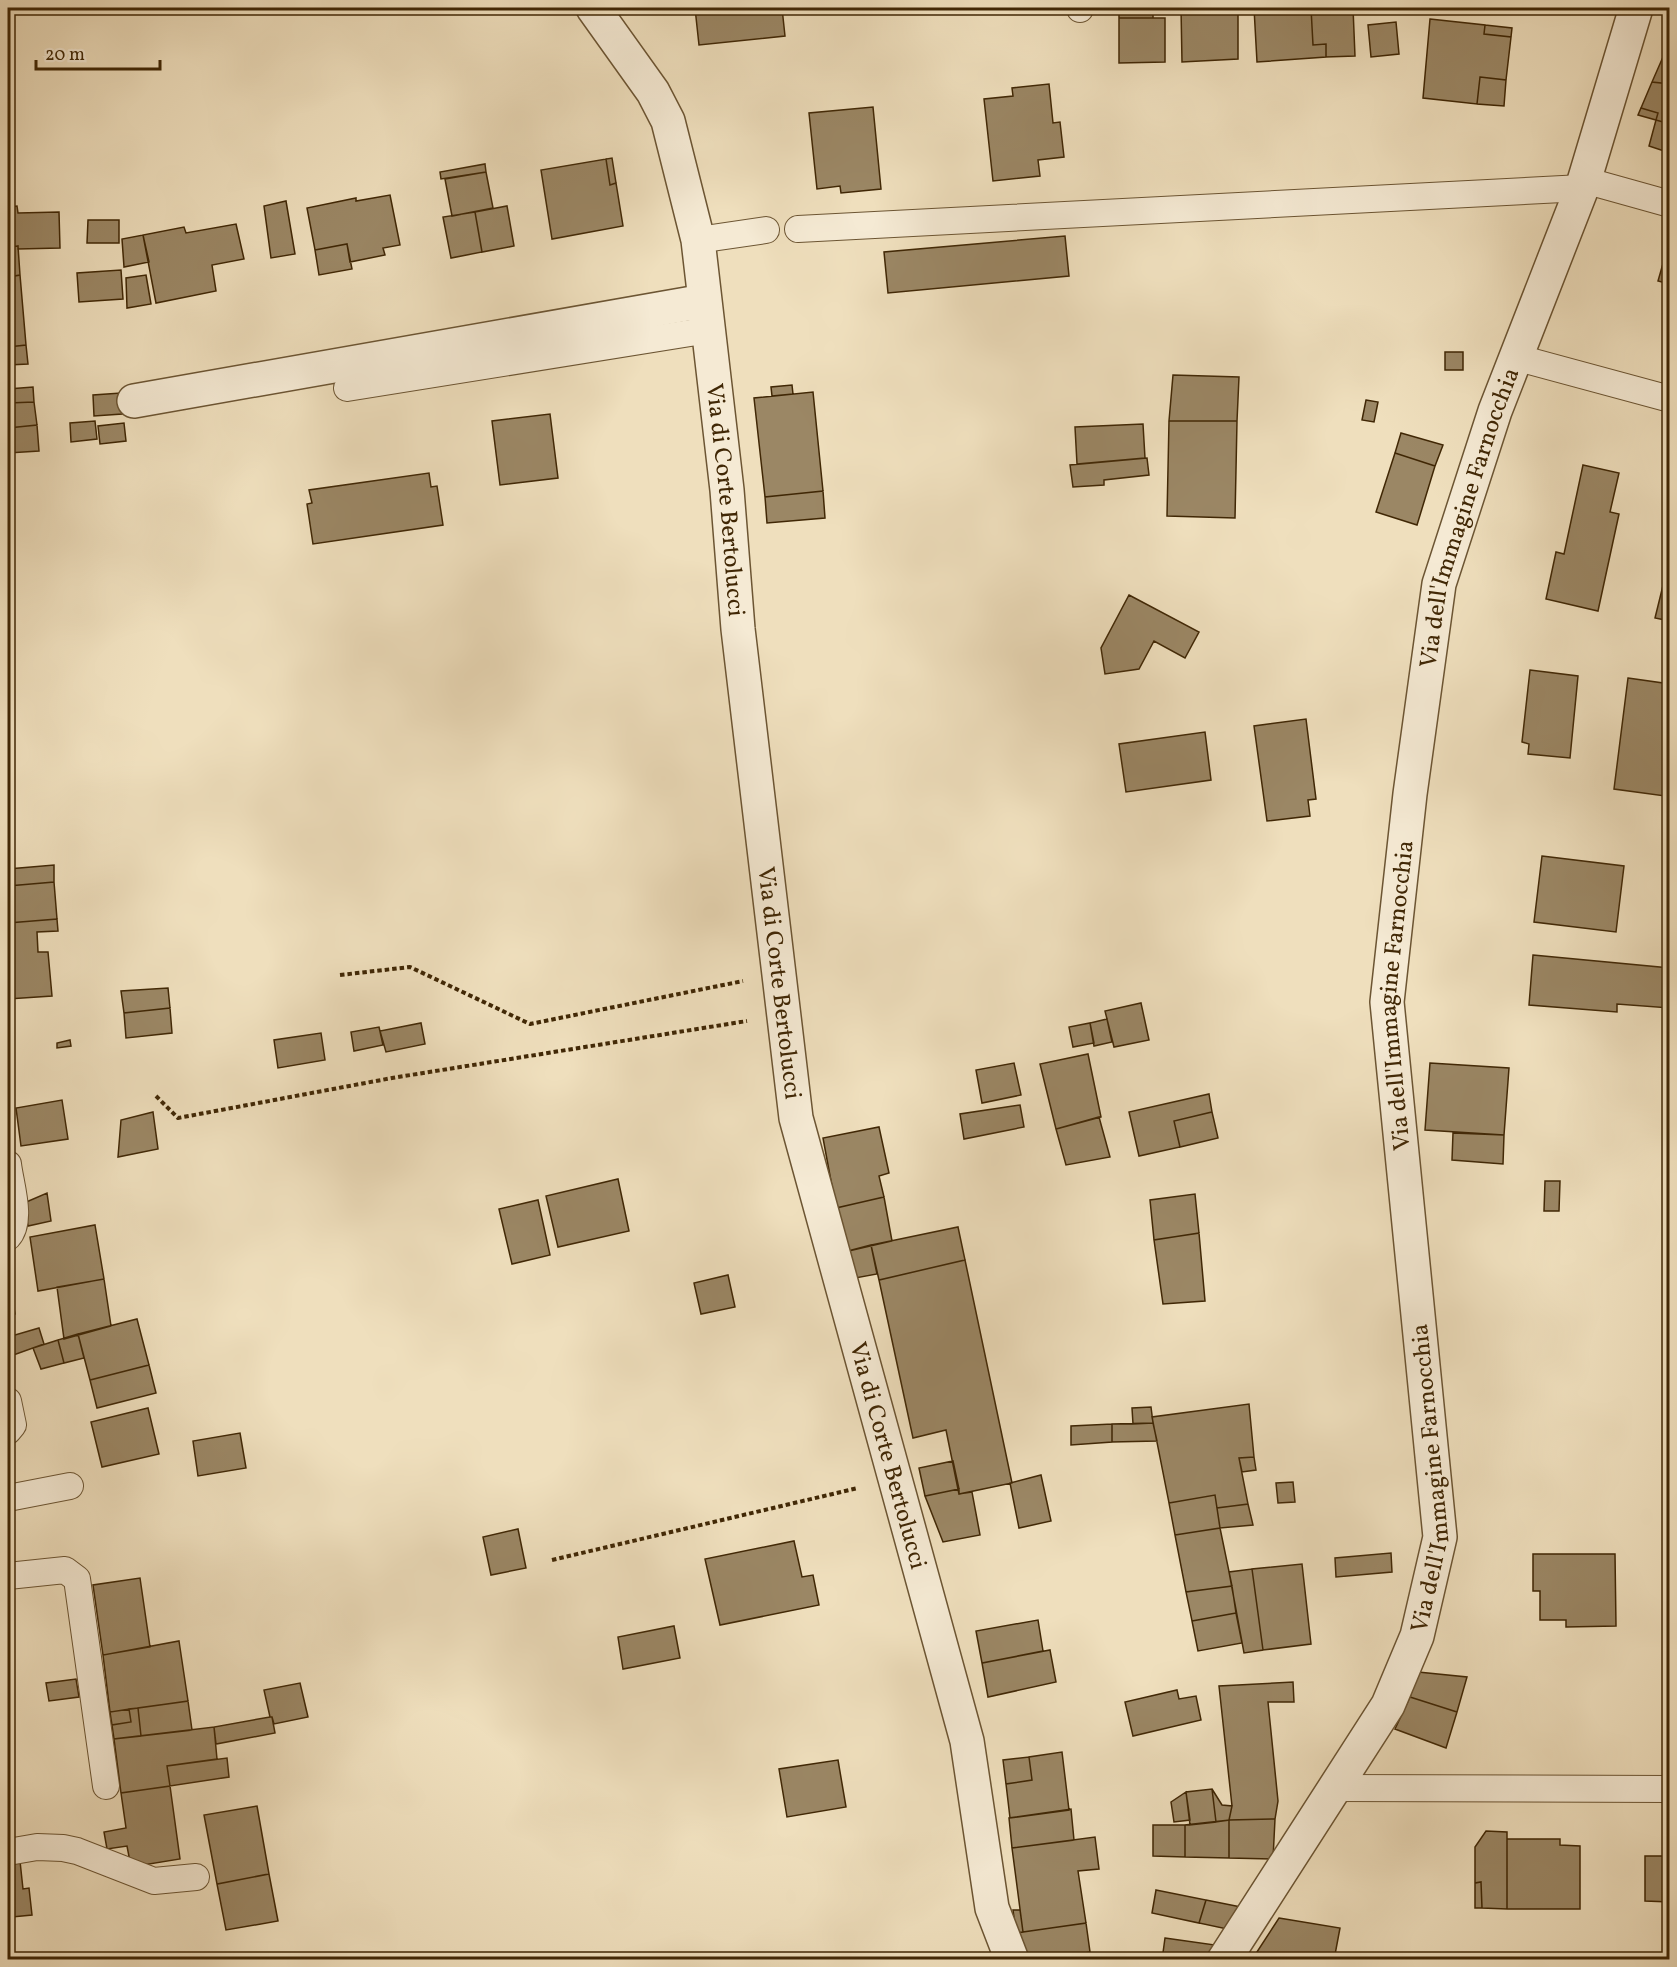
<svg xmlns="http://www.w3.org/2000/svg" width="1677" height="1967" viewBox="0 0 1677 1967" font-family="Vollkorn,serif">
<rect width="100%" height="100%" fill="#efdfbd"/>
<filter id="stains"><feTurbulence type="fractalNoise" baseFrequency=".00333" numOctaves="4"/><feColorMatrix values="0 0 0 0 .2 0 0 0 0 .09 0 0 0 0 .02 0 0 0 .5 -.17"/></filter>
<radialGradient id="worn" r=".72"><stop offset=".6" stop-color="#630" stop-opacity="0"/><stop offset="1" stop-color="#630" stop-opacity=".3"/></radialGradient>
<path fill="#9b8765" stroke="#402705" stroke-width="1.5" d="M695 8H782L785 36 699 45Z
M1119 8H1164L1165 11H1153V18H1119Z
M1181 8H1238V59L1182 62Z
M1254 8H1311L1313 45 1326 44V57L1257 62Z
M1311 8H1353L1355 56 1326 57V44L1313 45Z
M1119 18H1165V62L1119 63Z
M1430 19 1485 25 1484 34 1511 37 1506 80 1480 77 1477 104 1423 98Z
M1396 22 1399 54 1371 57 1368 25Z
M1485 25 1512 28 1511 37 1484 34Z
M1670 41V84L1652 82Z
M1480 77 1506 80 1504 106 1477 104Z
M1652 82 1670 84V124L1656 120 1658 113 1641 108Z
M1049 84 1053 123 1060 122 1064 157 1038 160 1040 176 993 181 984 99 1013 96 1012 88Z
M873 107 881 189 841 193 840 186 817 189 809 113Z
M1641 108 1658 113 1656 120 1638 115Z
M1656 120 1670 124V153L1649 146Z
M612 158 616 183 610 185 606 159Z
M606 159 610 185 616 183 623 226 552 239 541 170Z
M485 164 486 172 441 179 440 172Z
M486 172 493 208 452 216 445 179Z
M390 195 400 245 383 248 385 255 350 262 347 244 315 250 307 208 356 198V201Z
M286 201 295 254 271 258 264 206Z
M17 206 18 213 59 212 60 248 18 249V246L8 247V207Z
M507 206 514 246 482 252 475 212Z
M475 212 482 252 451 258 443 217Z
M88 220H119V243H87Z
M236 224 244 259 212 265 216 291 156 303 143 235 184 227 186 233Z
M143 235 149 262 124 267 122 239Z
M1065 236 1069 276 888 293 884 252Z
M347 244 352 269 319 275 315 250Z
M18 246 20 275 8 277V247Z
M1666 253 1670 254V284L1658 281Z
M121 270 123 299 79 302 77 273Z
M20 275 26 345 8 347V277Z
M146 275 151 304 127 308 126 278Z
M26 345 28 364 8 365V347Z
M1445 352H1463V370H1445Z
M1173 375 1239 377 1237 421H1169Z
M792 385 793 394 772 396 771 387Z
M33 387 34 402 8 403V389Z
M813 392 823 491 765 497 754 398Z
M121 393 122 414 94 416 93 395Z
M1366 400 1378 402 1374 422 1362 420Z
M34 402 37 425 8 428V403Z
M550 414 558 478 500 485 492 421Z
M95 421 97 439 71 442 70 423Z
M1169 421H1237L1235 518 1167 516Z
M124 423 126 441 100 444 98 426Z
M1143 424 1145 458 1077 464 1075 427Z
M37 425 39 451 8 453V428Z
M1401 433 1443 445 1435 466 1395 453Z
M1395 453 1435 466 1417 525 1376 512Z
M1147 458 1149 475 1104 480V485L1073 487 1070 465Z
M1583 465 1619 473 1610 512 1619 514 1598 611 1546 599 1556 552 1564 554Z
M429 473 431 487 437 486 443 525 313 544 307 504 312 503 309 490Z
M823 491 825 518 767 523 765 497Z
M1670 557V621L1655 618Z
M1129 595 1199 632 1185 658 1154 641 1139 669 1105 674 1101 648Z
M1530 670 1578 676 1570 758 1528 754 1529 744 1522 742Z
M1628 678 1670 684V759L1665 796 1614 789Z
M1306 719 1316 799 1308 800 1310 816 1267 821 1254 726Z
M1205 732 1211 780 1126 792 1119 744Z
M1542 856 1624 866 1616 932 1534 922Z
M54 865V882L8 886V869Z
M54 882 57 919 8 923V886Z
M57 919 58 931 37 932 38 952H48L52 996 8 999V923Z
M1533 955 1670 968V1008L1617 1004V1012L1529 1005Z
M168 988 170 1008 124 1013 121 991Z
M1141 1003 1149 1040 1114 1047 1105 1011Z
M170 1008 172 1033 126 1038 124 1013Z
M1107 1019 1112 1042 1094 1046 1090 1023Z
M421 1023 425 1044 386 1052 380 1031Z
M1090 1023 1094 1043 1073 1047 1069 1027Z
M379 1027 383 1045 354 1051 351 1032Z
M321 1033 325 1060 278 1068 274 1040Z
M70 1040 71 1046 57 1048V1043Z
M1088 1054 1101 1117 1056 1129 1040 1064Z
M1014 1063 1021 1095 982 1103 976 1070Z
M1430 1063 1509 1068 1504 1135 1425 1130Z
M8 1093 14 1128 8 1129Z
M1209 1094 1212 1112 1174 1121 1180 1147 1139 1156 1129 1112Z
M62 1100 68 1139 21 1146 16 1108Z
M1020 1105 1024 1127 964 1139 960 1114Z
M153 1112 158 1149 118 1157 121 1120Z
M1212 1112 1218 1138 1180 1147 1174 1121Z
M1099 1117 1110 1157 1066 1165 1056 1129Z
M879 1127 889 1173 879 1176 884 1197 836 1208 823 1138Z
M1453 1133 1504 1135 1503 1164 1452 1160Z
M618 1179 629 1231 558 1247 546 1196Z
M1545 1181H1560L1559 1211H1544Z
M47 1193 51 1221 28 1226 24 1203Z
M1195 1194 1199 1233 1154 1240 1150 1200Z
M884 1197 892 1241 844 1252 836 1208Z
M538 1200 550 1255 512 1264 499 1209Z
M95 1225 104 1279 38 1291 30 1237Z
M958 1227 965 1260 879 1280 871 1245Z
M1199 1233 1205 1301 1163 1304 1154 1240Z
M871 1245 877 1274 850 1279 844 1252Z
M965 1260 1012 1483 959 1494 946 1430 913 1438 879 1280Z
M728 1275 735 1307 701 1314 694 1283Z
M104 1279 111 1326 64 1339 57 1287Z
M8 1285H10L15 1314 8 1316Z
M137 1319 149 1365 90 1380 78 1334Z
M39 1328 44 1344 8 1357V1337Z
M78 1334 84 1358 64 1363 58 1340Z
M58 1340 64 1363 41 1369 33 1348Z
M149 1365 156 1393 97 1408 90 1380Z
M1249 1404 1254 1457 1239 1458 1248 1504 1217 1508 1215 1495 1169 1503 1152 1417Z
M1151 1407 1153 1423 1133 1424 1132 1408Z
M148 1408 159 1454 102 1467 91 1422Z
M1153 1423 1157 1441 1112 1442V1424Z
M1112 1424V1442L1071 1445V1426Z
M240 1433 246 1468 198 1476 193 1441Z
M1254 1457 1256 1470 1242 1472 1239 1458Z
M953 1461 959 1489 925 1496 919 1468Z
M1041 1475 1051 1521 1019 1528 1010 1483Z
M1293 1482 1295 1502 1278 1503 1276 1483Z
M959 1489V1494L972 1492 980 1535 943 1542 925 1496Z
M1215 1495 1220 1528 1175 1535 1169 1503Z
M1248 1504 1253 1525 1220 1528 1217 1508Z
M1220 1528 1232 1586 1186 1592 1175 1535Z
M518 1529 526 1568 491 1575 483 1537Z
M794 1541 802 1577 813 1575 819 1605 720 1625 705 1559Z
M1391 1553 1392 1572 1336 1577 1335 1558Z
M1533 1554H1615L1616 1626 1566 1627V1620H1540V1591H1533Z
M1302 1564 1311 1644 1263 1650 1252 1569Z
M1252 1569 1263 1650 1244 1653 1229 1572Z
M140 1578 150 1647 103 1655 93 1585Z
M1232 1586 1236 1613 1192 1621 1186 1592Z
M1236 1613 1242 1643 1198 1651 1192 1621Z
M1038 1620 1043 1651 982 1663 976 1631Z
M674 1626 680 1658 623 1669 618 1637Z
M179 1641 188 1701 110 1712 103 1655Z
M1050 1650 1056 1682 988 1697 982 1663Z
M1418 1672 1467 1677 1457 1712 1410 1697Z
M76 1679 79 1697 49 1701 46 1683Z
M1293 1682 1294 1702H1268L1278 1801 1275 1819 1229 1820 1232 1806 1219 1686Z
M300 1683 308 1717 274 1724 272 1717H270L264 1690Z
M1177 1690 1179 1699 1196 1696 1201 1720 1133 1736 1125 1702Z
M1410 1697 1457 1712 1446 1748 1395 1729Z
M188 1701 192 1730 141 1736 138 1708Z
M138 1708 141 1736 114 1739 112 1725 131 1722 129 1709Z
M129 1709 131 1722 112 1725 110 1712Z
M270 1717H272L275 1733 216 1744 214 1727Z
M214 1727 217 1759 167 1766 170 1786 121 1793 114 1739Z
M1062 1752 1069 1810 1010 1818 1006 1784 1032 1780 1029 1757Z
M1029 1757 1032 1780 1006 1784 1003 1760Z
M227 1758 229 1777 170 1786 167 1766Z
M838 1760 846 1807 787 1817 779 1769Z
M170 1786 180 1859 131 1867 127 1846 107 1849 104 1832 126 1828 121 1793Z
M1212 1789 1216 1822 1190 1825 1186 1792Z
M1212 1789 1222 1805 1232 1806 1229 1820 1216 1822Z
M1186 1792 1190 1820 1174 1822 1171 1802Z
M257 1806 269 1874 217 1884 204 1815Z
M1071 1809 1074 1840 1012 1848 1009 1818Z
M1275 1819 1273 1859 1229 1858V1820Z
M1229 1820V1858L1185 1857V1825Z
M1153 1825H1185V1857L1153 1856Z
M1486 1831 1507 1832V1909L1482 1908 1481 1882 1475 1883V1847Z
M1095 1837 1099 1869 1078 1871 1086 1923 1023 1932 1012 1848Z
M1507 1839H1560V1845L1580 1846V1909H1507Z
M1645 1856H1670V1902L1645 1901Z
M20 1861 23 1889 29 1888 32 1915 12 1917 8 1863Z
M269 1874 278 1921 226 1930 217 1884Z
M1481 1882 1482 1908H1475V1883Z
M1156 1890 1206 1900 1199 1923 1152 1913Z
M1206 1900 1241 1907 1227 1929 1199 1923Z
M1013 1910H1020L1023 1932 1016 1933Z
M1279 1918 1340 1928 1334 1960 1253 1958Z
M1086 1923 1090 1952 1052 1959 1021 1960 1016 1933Z
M1165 1938 1215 1945 1207 1960H1162Z"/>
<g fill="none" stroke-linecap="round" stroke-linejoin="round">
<defs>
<path id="service" d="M1080 8V9
M1584 180 1670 204
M798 229 1582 188
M698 240 766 230
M1515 357 1670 399
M347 388 709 330
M8 1237C23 1221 10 1183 8 1164
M8 1401 13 1425 8 1431
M8 1498 70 1486
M8 1576 65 1570 77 1579 106 1786
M1336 1788 1670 1789
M8 1852 37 1847 63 1848 77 1851 154 1881 196 1877"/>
<g id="minor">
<path id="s1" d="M593 8 653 92 668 121 698 240 727 490 738 629 796 1118 967 1741 992 1908 1012 1960"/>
<path d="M134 401 704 301"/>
<path id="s2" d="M1224 1960 1388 1705 1417 1636 1440 1537 1387 1002 1410 794 1439 584 1495 411 1582 188 1636 8"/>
</g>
</defs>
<use href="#service" stroke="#6c5533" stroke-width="28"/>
<use href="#minor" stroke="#6c5533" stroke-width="36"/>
<path stroke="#402705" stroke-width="4" stroke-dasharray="4.5 3" stroke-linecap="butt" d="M340 975 410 967 530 1024 743 981
M156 1096 178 1118 392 1078 747 1021
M552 1560 858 1488"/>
<use href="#service" stroke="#f5ead4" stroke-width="26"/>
<use href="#minor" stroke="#f5ead4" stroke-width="33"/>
</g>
<g text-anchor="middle" stroke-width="4.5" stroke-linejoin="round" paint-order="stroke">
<g font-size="24" fill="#402705" stroke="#f5ead4">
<text dy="8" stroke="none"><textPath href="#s1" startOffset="520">Via di Corte Bertolucci</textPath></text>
<text dy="8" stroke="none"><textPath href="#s2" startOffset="1510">Via dell'Immagine Farnocchia</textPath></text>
<text dy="8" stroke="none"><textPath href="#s1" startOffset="1006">Via di Corte Bertolucci</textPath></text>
<text dy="8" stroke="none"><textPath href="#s2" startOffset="1024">Via dell'Immagine Farnocchia</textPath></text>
<text dy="8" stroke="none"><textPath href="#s1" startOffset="1492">Via di Corte Bertolucci</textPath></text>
<text dy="8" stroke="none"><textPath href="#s2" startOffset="538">Via dell'Immagine Farnocchia</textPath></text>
</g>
</g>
<rect width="1677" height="1967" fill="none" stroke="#efdfbd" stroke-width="30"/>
<rect x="9" y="9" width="1659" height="1949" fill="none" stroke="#402705" stroke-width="3"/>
<rect x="15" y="15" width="1647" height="1937" fill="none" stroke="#402705" stroke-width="1.5"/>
<path d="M36 60v9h124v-9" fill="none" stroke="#402705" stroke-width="3"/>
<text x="45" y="60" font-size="18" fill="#402705" stroke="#f5ead4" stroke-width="4.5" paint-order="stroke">20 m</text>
<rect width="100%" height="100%" filter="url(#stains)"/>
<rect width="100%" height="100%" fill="url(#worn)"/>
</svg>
